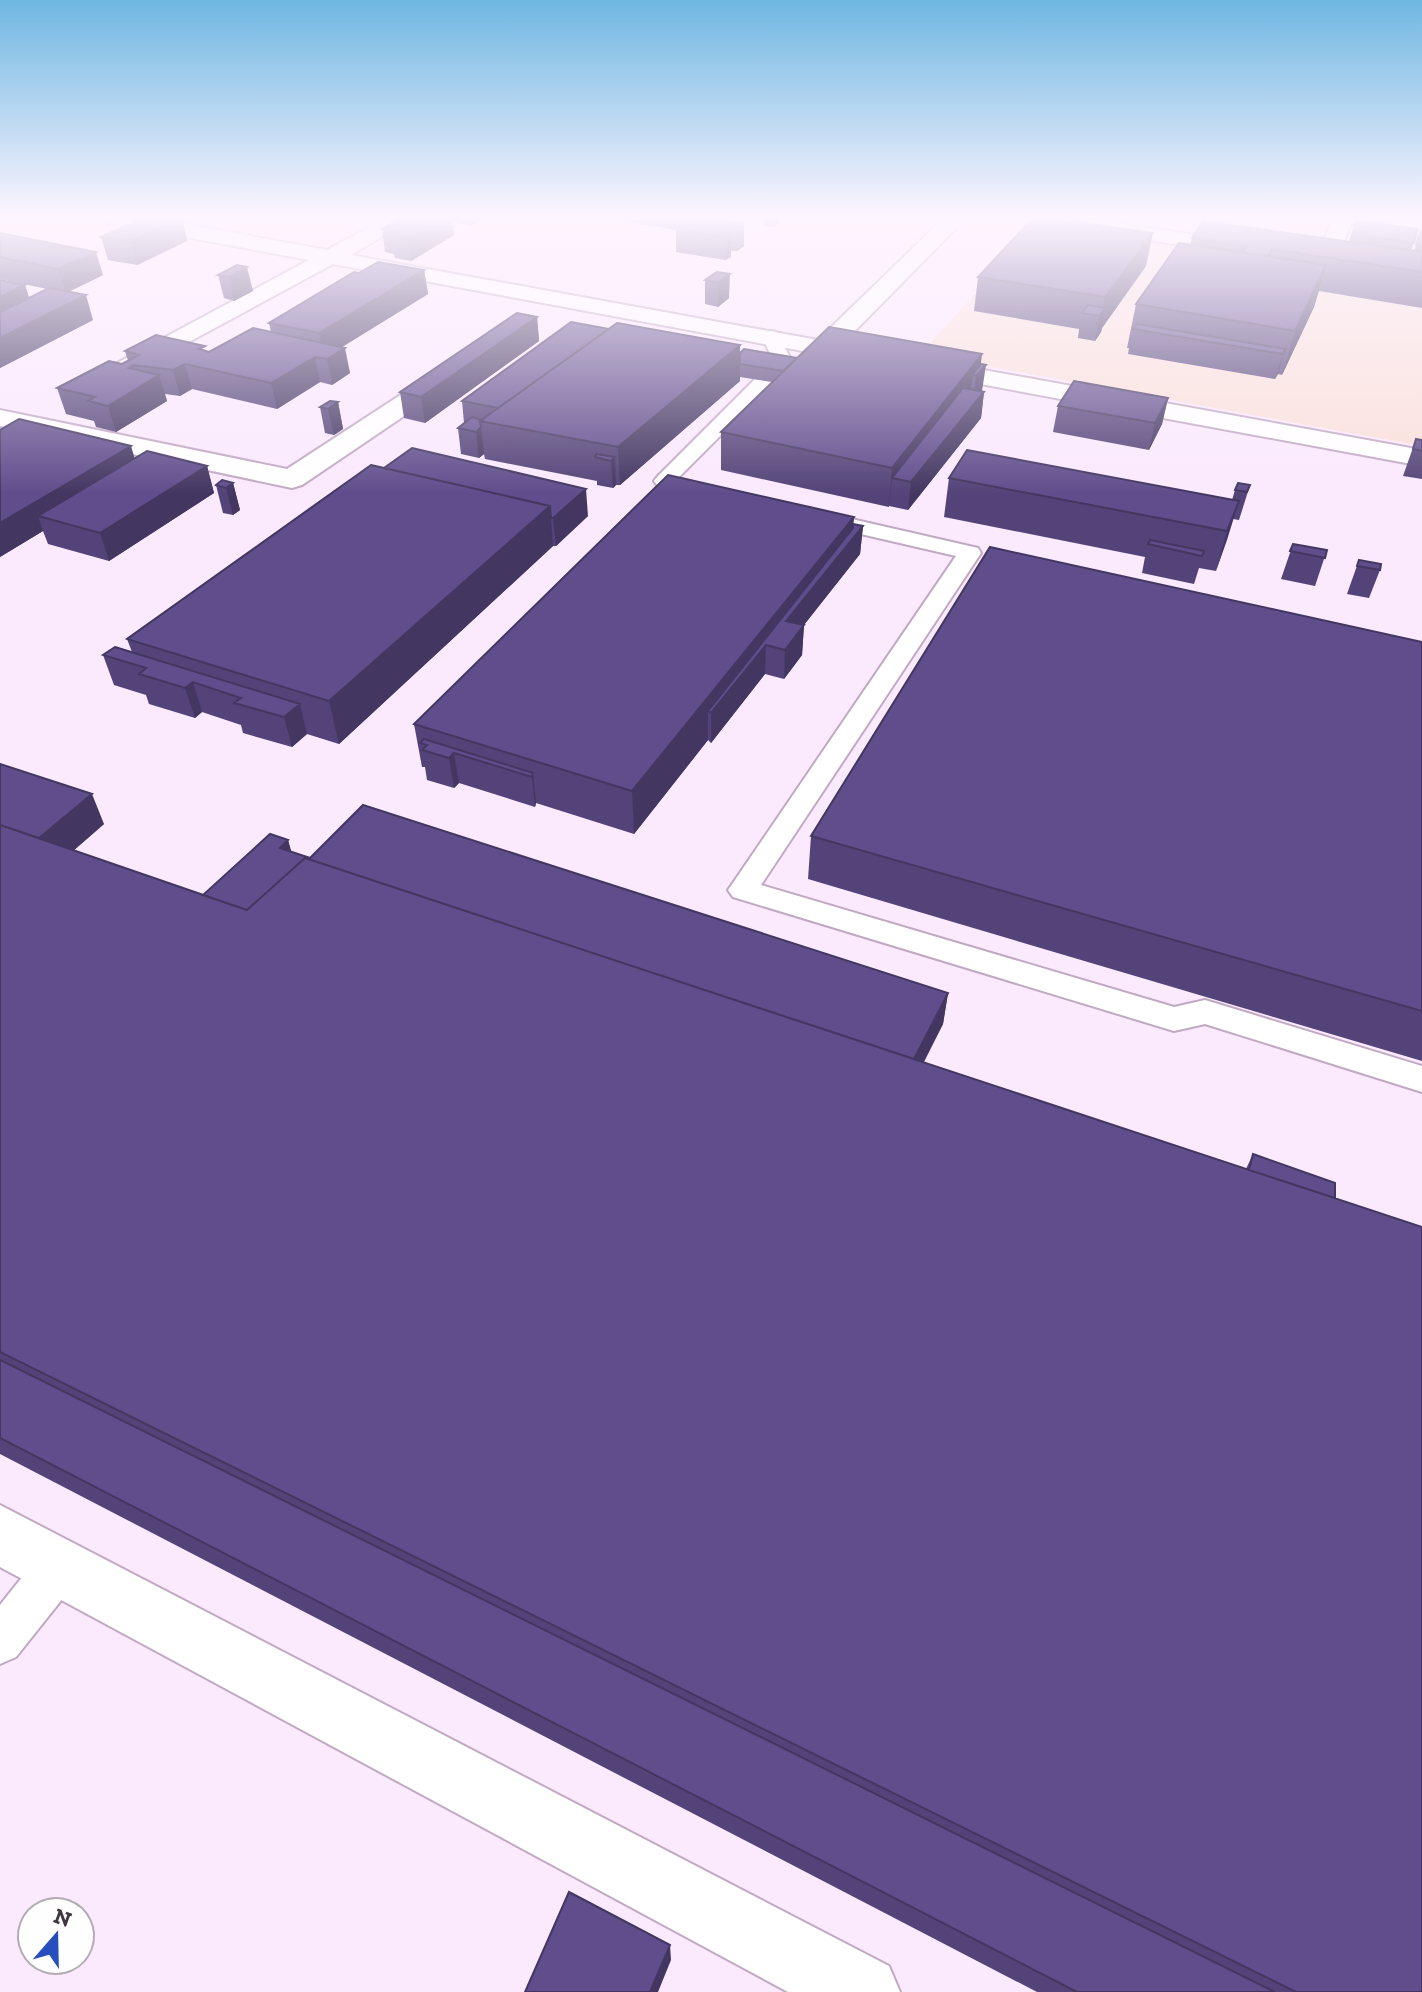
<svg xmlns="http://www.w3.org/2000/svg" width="1422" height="1992" viewBox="0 0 1422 1992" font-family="'Zilla Slab',serif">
<rect width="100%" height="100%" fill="#fbe9fe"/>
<path fill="#fae0d9" d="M1041 222 1422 278V446L920 354Z"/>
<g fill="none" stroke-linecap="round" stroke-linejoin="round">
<defs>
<path id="lane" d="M770 331 776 332 790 357 782 372 776 373 767 368 772 357 761 336Z
M764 375 773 381 771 385 678 478 705 485 708 489 705 493 698 495 657 485 654 481 657 477 757 377Z
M821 512 978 548 981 553 761 885 1174 1007 1205 1000 1422 1066V1092L1205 1024 1174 1031 733 897 728 890 733 883 956 556 813 523 810 518 813 513Z
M59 1545 75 1551 81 1567 75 1583 16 1657 0 1664V1605L43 1551Z"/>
<path id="street" d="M90 215H135L327 250 392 215H418L351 255 818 340 947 215H969L842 344 1422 450V466L333 264 126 376 117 373 113 368 117 363 309 260 100 221Z
M1010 215H1063L1249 243 1260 249 1249 255 1020 221Z
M1335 215H1355L1334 265H1318L1315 260Z
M451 365 460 368 464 373 460 378 302 485 292 488 0 426V410L287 469 442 368Z
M0 1505 889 1966 900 1992H788L0 1567Z"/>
</defs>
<use href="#lane" stroke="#c0aac2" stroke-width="4"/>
<use href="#street" stroke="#c0aac2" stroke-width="4"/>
<use href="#lane" fill="#fff" fill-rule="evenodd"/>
<use href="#street" fill="#fff" fill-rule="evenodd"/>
</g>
<path fill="#534378" d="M407 215H488L471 226 453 222 454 235 411 261 395 258 394 254 385 252 382 229Z
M584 215H720L715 218 744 223V246L737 251H731V257L725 260 676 252V230Z
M745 215H788L784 218 780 217 779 223 774 227 764 226V220L745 217Z
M182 218 187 241 137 265 108 260 101 237Z
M1356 220 1418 229 1411 251H1414L1421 231 1422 232V308L1319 291 1314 307 1282 375 1278 374 1275 379 1128 354 1129 348H1127L1136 304 1190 245 1192 238 1349 242Z
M0 233 103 275 68 292 93 320 0 368V280L25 285 29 298 47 289 0 279Z
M237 265 253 291 234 301 224 298 218 275Z
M1146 266 1102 328 1101 332 1095 341 1078 338 1079 329 974 311 978 277Z
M424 270 428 294 342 347 350 373 332 385 320 382 277 409 192 389 180 396 165 394 167 401 116 432 96 427 94 421 66 414 57 388 128 361 125 351 209 352 271 332 269 323 359 273Z
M717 272 729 298 718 307 705 304V280Z
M537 317 539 341 425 423 404 418 400 392Z
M740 353 797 358 981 364 982 391 984 392 981 418 908 510 889 506V507L721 470V432L772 382 740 377V381L620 485H616L613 488 597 485V481L485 459 484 454 479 458 461 454 458 428 464 423 462 401Z
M1168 398 1162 424 1149 450 1053 432 1058 406Z
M338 402 343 429 334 435 325 433 320 407Z
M0 430 135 458 207 466 214 493 109 561 48 544 43 531 0 557Z
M1416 439 1422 440V479L1403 476Z
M371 465 588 516 556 546H553L339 744 307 734 292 747 243 733 241 725 202 712 195 718 149 704 146 695 114 685 103 655 132 652 127 639Z
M949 478 1232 500 1235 490 1250 485 1239 520 1233 519 1216 571 1199 568 1194 584 1142 573 1145 557 944 517Z
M233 483 240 510 233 515 223 513 216 485Z
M854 517 853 524 863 526 860 554 804 625 802 655 784 679 765 674 711 743 708 740 634 834 536 803 535 807 459 783 454 788 427 780 425 767H422L414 724Z
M1293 544 1327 550 1315 586 1281 579Z
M1359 560 1380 570 1369 598 1347 594Z
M1422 642V1061L808 879 811 836Z
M0 764 104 824 74 850 203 895 288 840 291 852 310 858 948 993 943 1024 923 1062 1246 1169 1253 1154 1335 1198 1422 1992H1037L0 1454Z"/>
<path fill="#433762" d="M446 215H452L454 235 411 261 407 238Z
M470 215H488L471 226Z
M694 215H720L695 233Z
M775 215H780L779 223 774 227Z
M182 218 187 241 137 265 130 242Z
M744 223V246L737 251V228Z
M1153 233 1146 266 1102 328 1101 332 1095 341 1099 316 1102 312 1105 297Z
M731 234V257L725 260 726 237Z
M96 252 103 275 66 293 58 269Z
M1326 265 1314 307 1282 375 1295 331Z
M247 267 253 291 234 301 229 277Z
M424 270 428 294 324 358 319 333Z
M730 274 729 298 718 307V283Z
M25 285 33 310 0 325V297Z
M86 295 93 320 0 368V338Z
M537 317 539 341 425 423 421 397Z
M740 345V381L620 485 618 447Z
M345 348 350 373 332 385 327 359Z
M1285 349 1278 374 1275 379 1283 354Z
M982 354 980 372 986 365 982 391 973 402 976 376 973 374 970 400 892 478 889 507 892 468Z
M315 357 320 382 277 409 271 383Z
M185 364 192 389 180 396 173 370Z
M133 365 139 387 159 375 167 401 116 432 108 406 129 368Z
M984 392 981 418 908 510 911 482Z
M1168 398 1162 424 1149 450 1155 423Z
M338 402 343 429 334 435 328 409Z
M481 427 484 454 479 458 476 432Z
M131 446 139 473 38 516 43 531 0 557V523Z
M615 457 616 485 613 488 611 461Z
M207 466 214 493 109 561 100 533Z
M233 483 240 510 233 515 226 488Z
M586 489 588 516 556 546 553 518Z
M1239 501 1227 540 1216 571 1227 531Z
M550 506 553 546 339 744 329 701Z
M854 517 852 540 863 526 860 554 784 650 766 645 765 674 711 743V713L708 711V740L634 834 632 791Z
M804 625 802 655 784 679 785 650Z
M193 682 202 712 195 718 185 688Z
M300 704 307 734 292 747 284 717Z
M454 753 459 783 454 788 449 758Z
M533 773 536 803 535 807 532 777Z
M92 794 104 824 65 858 38 840Z
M288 840 297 871 280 848Z
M948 993 943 1024 918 1074 913 1063Z
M670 1945 671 1960 658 1992H650Z"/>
<path fill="#604e8c" stroke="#433762" stroke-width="2" d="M148 215H163L182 218 130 242 101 237Z
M407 215H447L407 238 392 235 398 232 382 229Z
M695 215 744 223 737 228 726 227 721 230 731 234 726 237 676 229Z
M1035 216 1153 233 1105 297 978 277Z
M1356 220 1418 229 1414 243 1364 236 1369 227 1354 225Z
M1203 221 1422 252V272L1272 249 1269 256 1243 253 1247 246 1192 238Z
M1421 231 1422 232V246L1416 245Z
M0 233 96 252 58 269 0 257Z
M1179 243 1326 265 1295 331 1136 304Z
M378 262 424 270 319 333 269 323 354 272 359 273Z
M237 265 247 267 229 277 218 275Z
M717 272 730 274 718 283 705 280Z
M0 280 25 285 0 297Z
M49 288 86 295 0 338V312Z
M1088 305 1105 308 1099 316 1082 313Z
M517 313 537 317 421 397 400 392Z
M571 322 609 329 498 408 462 401Z
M617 323 740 345 618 447 480 421Z
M1137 324 1285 349 1283 354 1133 329Z
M829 327 982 354 892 468 721 432Z
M253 328 345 348 327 359 315 357 271 383 185 364 173 370 133 365 129 368 159 375 108 406 88 401 95 397 57 388 109 361 122 364 139 355 125 351 156 335 205 346 199 349 209 352Z
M744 349 797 358 783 371 740 364V353Z
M981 364 986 365 976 376 973 374Z
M1074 381 1168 398 1155 423 1058 406Z
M963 388 984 392 911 482 892 478Z
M330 401 338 402 328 409 320 407Z
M472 417 482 420 480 421 481 427 476 432 458 428Z
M19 419 131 446 0 523V430Z
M1416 439 1422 440V451L1413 449Z
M412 448 586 489 553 518H551L550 506 384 468Z
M967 450 1239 501 1227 531 949 478Z
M147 451 207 466 100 533 38 516Z
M596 454 615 457 611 461 595 457Z
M371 465 550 506 329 701 127 639Z
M668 475 854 517 632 791 414 724Z
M222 480 233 483 226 488 216 485Z
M1238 483 1250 485 1247 492 1235 490Z
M853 524 863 526 786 621 804 625 785 650 766 645 711 713 708 711 853 528Z
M1150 540 1204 551 1202 556 1148 544Z
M1293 544 1327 550 1325 558 1290 551Z
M990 547 1422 642V1011L811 836Z
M1359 560 1381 564 1380 570 1357 566Z
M115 647 300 704 284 717 234 703 241 698 193 682 185 688 139 674 146 668 103 655Z
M424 739 533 773 532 777 454 753 449 758 422 750 427 745 420 743Z
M0 764 92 794 39 838 0 825Z
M363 805 948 993 914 1059 305 858 247 910 203 895 270 834 288 840 280 848 310 858Z
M0 825 247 910 305 858 1422 1227V1992H1296L0 1352Z
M1253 1154 1335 1183V1198L1249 1170Z
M0 1360 1275 1992H1077L0 1438Z
M569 1892 670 1945 650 1992H525Z"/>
<linearGradient id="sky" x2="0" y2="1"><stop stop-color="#6fb7e2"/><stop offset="0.44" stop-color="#fdf5ff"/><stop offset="1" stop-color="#fdf5ff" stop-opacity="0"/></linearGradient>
<rect width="1422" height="494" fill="url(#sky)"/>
<g transform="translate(56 1936) rotate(20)"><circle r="38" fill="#fefefe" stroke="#b2aeb2" stroke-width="2"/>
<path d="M0-6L14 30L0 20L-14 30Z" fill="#264fbe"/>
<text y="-12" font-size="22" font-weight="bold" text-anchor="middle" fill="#3f3640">N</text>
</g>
</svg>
